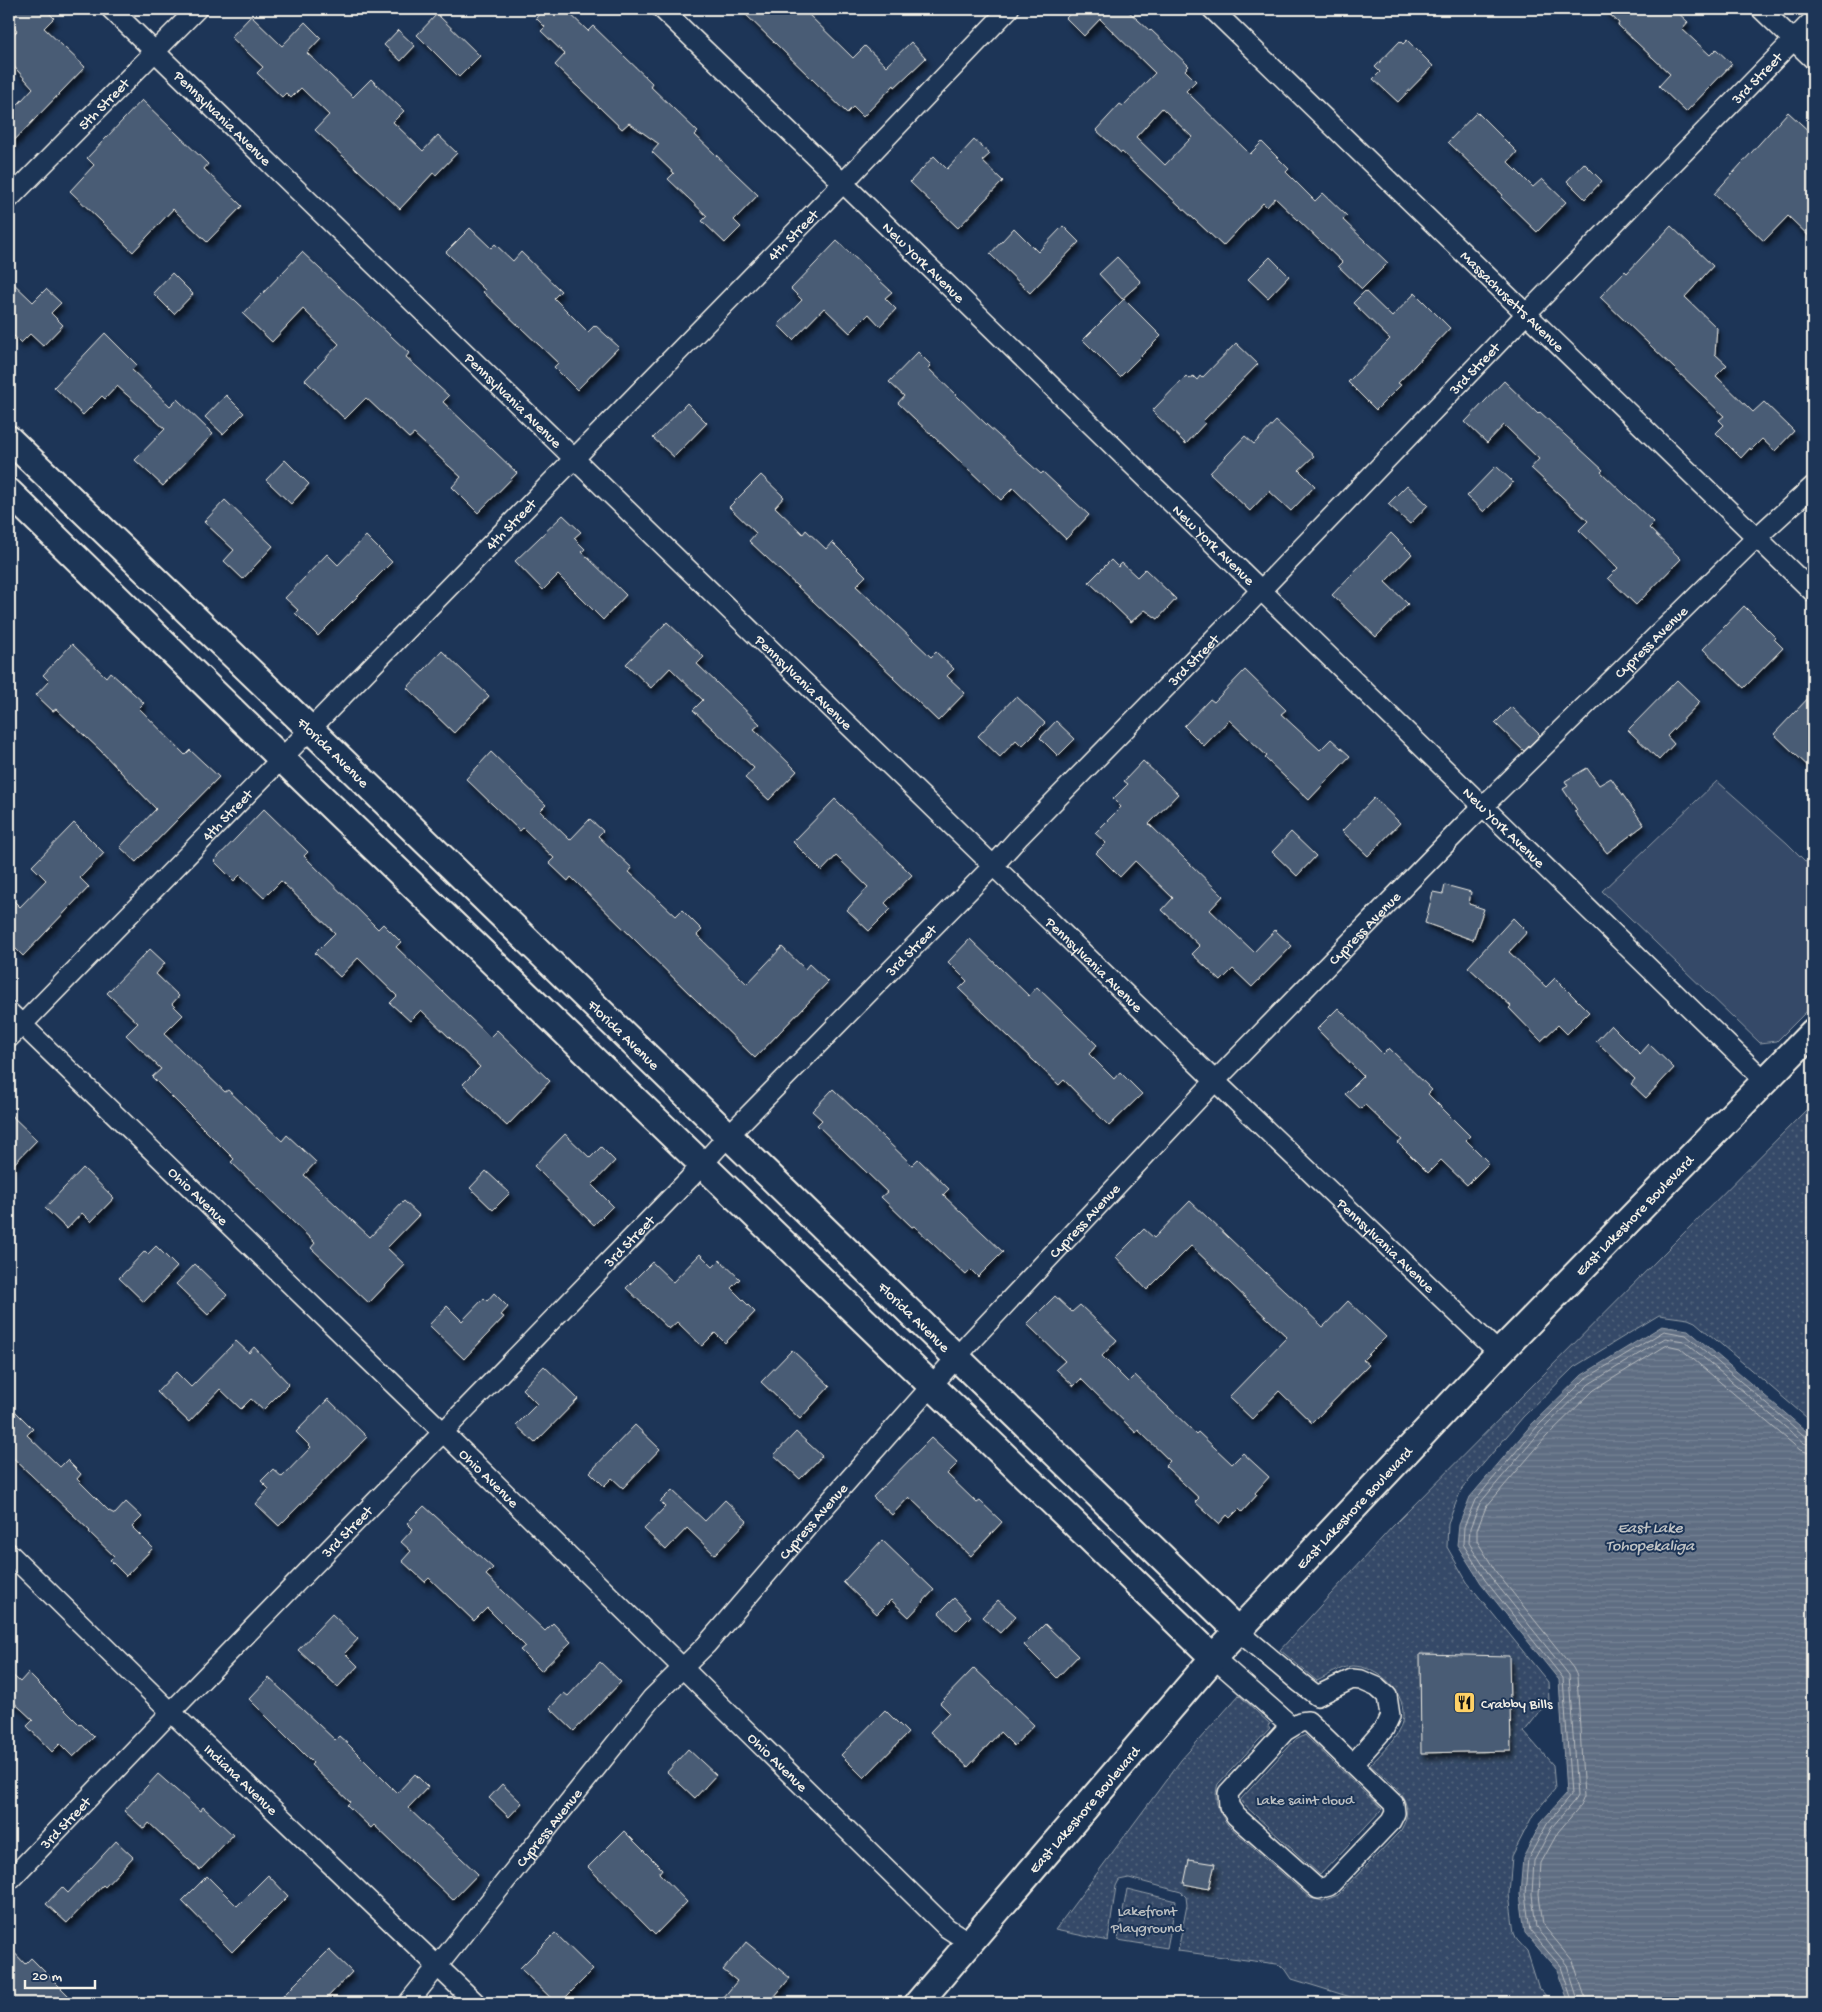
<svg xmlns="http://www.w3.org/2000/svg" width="1822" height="2012" viewBox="0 0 1822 2012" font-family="'Gochi Hand',sans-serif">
<defs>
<pattern id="park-dots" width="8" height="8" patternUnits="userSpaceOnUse" patternTransform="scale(1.25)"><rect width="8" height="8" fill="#354a67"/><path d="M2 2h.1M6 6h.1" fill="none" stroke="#53657d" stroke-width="1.8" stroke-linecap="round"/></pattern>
<pattern id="water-rules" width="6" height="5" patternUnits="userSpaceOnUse" patternTransform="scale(1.25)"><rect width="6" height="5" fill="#5e6d82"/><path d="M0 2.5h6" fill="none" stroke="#768294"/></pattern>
<filter id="shadow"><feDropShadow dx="3" dy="5.5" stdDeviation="2.5" flood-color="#0009"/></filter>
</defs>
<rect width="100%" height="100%" fill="#1d3557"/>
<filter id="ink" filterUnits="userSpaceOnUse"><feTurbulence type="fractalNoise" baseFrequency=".02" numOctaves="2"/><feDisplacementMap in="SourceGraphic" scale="10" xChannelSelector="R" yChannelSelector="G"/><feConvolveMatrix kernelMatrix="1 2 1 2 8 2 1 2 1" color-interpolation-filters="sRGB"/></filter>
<g filter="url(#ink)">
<path fill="#354a67" stroke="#949ea8" d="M1717 781 1787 843 1813 869V1005L1777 1041 1760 1043 1602 891Z"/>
<path fill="url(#park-dots)" stroke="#949ea8" d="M1813 1103V1423L1695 1322 1688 1319 1659 1315 1574 1367 1523 1417 1461 1490 1448 1523 1447 1547 1467 1582 1548 1682 1549 1700 1524 1732 1553 1765 1555 1789 1533 1815 1512 1856 1509 1894 1514 1933 1517 1940 1527 1951 1539 1989 1548 1999V2003H1370L1292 1979 1284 1967 1277 1964 1178 1951 1187 1905 1186 1897 1181 1892 1129 1878 1119 1880 1116 1886 1108 1941 1055 1930 1181 1760 1239 1695 1270 1724 1268 1725 1270 1728 1218 1784C1213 1800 1218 1811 1228 1825L1310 1898 1323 1901 1338 1895 1401 1830C1419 1799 1391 1784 1370 1765 1382 1752 1398 1739 1402 1722 1409 1693 1379 1666 1352 1666 1340 1667 1328 1676 1317 1681L1280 1650 1393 1526Z
M1305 1735 1382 1809 1320 1875 1242 1803 1241 1799 1294 1741Z
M1127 1889 1176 1901 1167 1948 1118 1940Z"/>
<path fill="url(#water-rules)" stroke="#9aa2ab" d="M1662 1326 1688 1330 1813 1437V2003H1569L1557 1970 1525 1933 1520 1894 1523 1858 1542 1821 1566 1794 1559 1680 1481 1583 1457 1545 1459 1525 1470 1497 1532 1424 1582 1375Z"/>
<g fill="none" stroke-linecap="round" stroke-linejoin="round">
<path stroke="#b8bcbf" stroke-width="1" d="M1573 2003 1561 1967 1530 1931 1525 1894 1528 1859 1547 1824 1571 1795 1563 1678 1485 1580 1463 1544 1464 1527 1475 1500 1536 1428 1585 1379 1664 1331 1686 1335 1808 1439 1813 1440
M1579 2003 1567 1965 1536 1928 1532 1894 1534 1861 1552 1827 1574 1801 1577 1796 1569 1675 1490 1576 1469 1543 1470 1528 1480 1503 1540 1432 1589 1384 1665 1338 1684 1341 1804 1443 1813 1446
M1587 2003 1573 1961 1543 1925 1539 1894 1541 1863 1558 1832 1580 1806 1584 1797 1577 1676 1573 1668 1496 1572 1477 1541V1530L1486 1507 1546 1437 1594 1390 1667 1345 1680 1348 1800 1450 1813 1454"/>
</g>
<path fill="#485b74" stroke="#f4f1e8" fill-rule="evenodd" filter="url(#shadow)" d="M17 9H45L54 18 44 28 85 67 9 146V114L33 88 9 61V39L17 31 9 22V17Z
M544 9H565L588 31 593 26 652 83 650 86 698 132 695 135 758 195 734 220 741 227 725 243 702 221 707 216 668 179 674 173 652 152 659 144 629 123 622 129 555 65 565 54 541 31 545 27 536 18Z
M740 9H803L853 58 865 46 886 66 911 42 926 58 895 87 894 85 863 117 853 107 847 113Z
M1075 9H1126L1150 31 1151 30 1189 66 1185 70 1196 81 1186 91 1250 154 1262 142 1289 169 1286 172 1315 201 1323 193 1347 216 1343 220 1388 263 1362 289 1338 266 1342 262 1275 198 1267 207 1263 203 1223 246 1122 152 1121 153 1096 130 1120 104 1123 106 1155 73 1100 19 1084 36 1066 18ZM1162 108 1192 137 1165 165 1136 137Z
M1604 9H1674L1688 22 1682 29 1710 55 1716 49 1732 64 1686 112 1659 86 1670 74 1618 25 1619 23Z
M437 14 480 56 459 77 417 35Z
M251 16 282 46 305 22 321 38 307 53 353 97 371 79 404 111 393 122 423 151 438 135 457 153 436 175 433 173 400 209 315 130 329 115 301 88 291 98 286 93 282 97 257 73 263 67 231 37Z
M398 30 415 46 401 61 384 45Z
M1407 40 1433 66 1398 102 1373 79 1380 72 1375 67 1400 41 1403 44Z
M142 100 208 164 204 169 242 206 207 242 173 209 133 252 70 191 94 165 87 158Z
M1477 112 1517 152 1508 162 1533 187 1542 179 1566 202 1537 232 1501 197 1503 195 1448 142Z
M1788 112 1813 135V240L1788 216 1764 241 1714 194Z
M974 140 990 154 982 161 1003 181 958 228 910 182 934 156 947 169Z
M1584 163 1602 181 1585 199 1567 181Z
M1063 226 1079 242 1030 293 990 254 1014 228 1038 252Z
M1671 226 1713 266 1685 297 1717 328 1715 354 1727 365 1716 376 1753 412 1764 402 1794 431 1775 451 1762 439 1751 450 1750 448 1741 458 1716 433 1724 425 1719 420 1724 416 1600 297 1625 271 1627 273Z
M470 228 491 248 495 244 513 261 521 252 561 291 554 298 588 332 595 325 619 347 577 390 554 367 558 363 483 292 485 290 446 252Z
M837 241 892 292 885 298 896 309 880 326 869 314 850 333 824 308 793 340 778 325 802 300 791 289Z
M302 252 409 353 406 357 449 396 443 402 517 473 478 513 452 487 461 477 414 434 409 438 366 398 345 419 305 380 339 344 303 309 272 342 243 314Z
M1117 257 1141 282 1122 299 1099 274Z
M1270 257 1289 276 1268 298 1248 279Z
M172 273 193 294 174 314 153 293Z
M9 279 33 302 46 289 61 303 51 313 63 325 43 346 30 334 21 343 9 331Z
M1365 291 1392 317 1415 293 1450 328 1398 383 1401 385 1376 410 1348 382 1390 339 1353 303Z
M1124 299 1161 336 1120 377 1083 340Z
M105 333 137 365 132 370 170 406 177 399 213 434 163 486 135 460 165 429 117 386 105 399 102 396 83 415 54 387Z
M1236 343 1258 364 1203 421 1205 423 1186 444 1152 411 1186 376 1189 379 1193 376 1197 380 1200 376 1202 378Z
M918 352 931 365 928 368 988 426 1041 474 1043 472 1089 515 1066 539 1013 488 1001 500 898 403 904 396 889 382Z
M1504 381 1538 414 1540 412 1603 470 1601 472 1654 523 1649 528 1681 559 1636 605 1608 578 1618 568 1579 530 1588 521 1531 468 1539 459 1504 425 1487 443 1465 422Z
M226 395 244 413 223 434 205 417Z
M687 403 707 423 674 457 653 438Z
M1276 421 1314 456 1299 470 1315 486 1291 511 1269 491 1250 511 1210 473 1245 436 1254 444Z
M285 460 309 484 291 504 266 480Z
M1496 466 1513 482 1484 512 1467 496Z
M761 475 784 497 775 507 803 534 806 530 826 549 832 542 866 576 856 586 931 657 936 652 954 669 947 676 965 693 938 721 893 678 894 677 749 541 756 533 729 507Z
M1407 485 1428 505 1410 524 1388 504Z
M225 500 273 546 243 579 224 561 234 550 204 522Z
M563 515 581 532 574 538 585 549 582 552 626 595 603 620 558 575 543 590 515 561Z
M1391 533 1412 554 1385 582 1408 604 1376 637 1332 595Z
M366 536 392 562 318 636 295 613 298 610 285 598 327 554 338 565Z
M1111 560 1118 567 1122 563 1137 577 1145 569 1176 599 1158 619 1145 610 1131 622 1089 582Z
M1744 606 1776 638 1774 639 1783 648 1744 688 1703 649Z
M667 622 704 657 697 664 760 724 754 729 797 771 769 800 745 778 754 768 693 710 703 700 670 668 651 688 626 664Z
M72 644 106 677 110 672 144 703 139 708 185 755 190 750 219 777 136 862 120 847 156 809 100 750 56 709 53 711 36 695 49 681 43 675Z
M442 651 489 696 454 733 407 688Z
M1245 670 1286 710 1281 714 1320 750 1331 739 1350 756 1309 800 1265 758 1267 756 1229 720 1204 746 1184 726 1210 699 1214 702Z
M1677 680 1700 702 1667 736 1674 744 1659 760 1628 730Z
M1813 693V771L1774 734Z
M1016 696 1045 723 1022 746 1016 740 1000 757 978 736Z
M1511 707 1540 735 1524 751 1495 723Z
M1056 721 1075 739 1058 756 1040 738Z
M491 752 546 805 540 811 570 840 590 819 603 831 598 836 632 868 629 872 676 916 682 910 702 930 697 935 747 984 782 947 805 969 809 964 828 982 755 1058 571 877 568 881 549 863 554 858 523 828 520 831 466 779Z
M1143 761 1178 794 1149 824 1223 896 1210 910 1254 952 1275 930 1292 946 1252 987 1233 969 1221 981 1192 954 1200 946 1162 910 1173 898 1135 861 1120 877 1096 853 1106 843 1095 833 1121 807 1113 799 1128 784 1124 781Z
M1587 768 1599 785 1611 778 1644 825 1607 853 1574 811 1577 810 1563 789 1568 786 1565 781Z
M1374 798 1400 823 1368 856 1342 831Z
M835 799 912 875 885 903 891 909 869 931 847 910 868 887 836 856 822 871 793 842Z
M264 809 308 852 304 856 378 929 383 924 401 942 396 947 490 1037 497 1030 550 1081 507 1126 463 1084 480 1067 421 1010 410 1021 390 1003 397 996 358 958 340 977 315 953 335 933 281 881 264 898 240 875 234 881 214 861Z
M74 823 104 853 80 878 89 887 23 956 9 942V896L20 907 46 880 32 866Z
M1291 832 1316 856 1297 876 1272 852Z
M1445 885 1471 892 1469 904 1484 909 1473 940 1425 923 1433 892 1443 894Z
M1513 918 1527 932 1509 952 1546 987 1555 978 1589 1012 1567 1034 1558 1025 1541 1041 1509 1008 1511 1006 1468 967Z
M970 939 1029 996 1037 987 1097 1045 1089 1054 1114 1079 1120 1072 1142 1094 1109 1126 1064 1080 1059 1085 959 989 967 981 948 962Z
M150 949 165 963 156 974 179 996 172 1004 183 1015 164 1034 225 1092 228 1090 282 1141 287 1135 316 1162 304 1175 370 1237 404 1201 419 1215 387 1248 405 1265 369 1303 311 1248 315 1243 231 1162 234 1159 152 1077 161 1069 126 1035 138 1023 107 993Z
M1338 1008 1383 1054 1389 1048 1432 1090 1428 1094 1470 1136 1466 1140 1489 1163 1467 1185 1441 1160 1428 1173 1398 1143 1402 1140 1365 1105 1361 1109 1345 1094 1363 1076 1317 1029Z
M1611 1025 1640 1054 1649 1044 1674 1068 1646 1098 1631 1084 1635 1079 1596 1041Z
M833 1089 912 1165 918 1159 949 1189 943 1195 1003 1252 978 1277 971 1270 966 1275 914 1226 912 1227 881 1197 887 1192 817 1125 822 1120 812 1111Z
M9 1113 37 1140 9 1169Z
M565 1134 590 1158 601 1147 615 1161 592 1185 613 1206 594 1225 534 1166Z
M83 1168 114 1198 91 1222 82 1213 67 1229 45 1208Z
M486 1171 510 1193 493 1210 470 1188Z
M1190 1201 1323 1327 1348 1301 1386 1337 1363 1360 1369 1365 1312 1423 1279 1391 1252 1419 1229 1397 1287 1337 1191 1246 1147 1290 1116 1257 1144 1229 1154 1238Z
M156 1246 177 1267 144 1302 119 1278 145 1251 148 1254Z
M700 1254 713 1267 720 1260 740 1279 731 1288 755 1312 725 1343 715 1333 702 1346 677 1322 669 1329 626 1288 652 1262 673 1282Z
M195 1264 227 1295 208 1315 176 1284Z
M494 1293 508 1307 501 1315 504 1317 464 1359 429 1325 447 1306 462 1321 484 1298 487 1301Z
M1055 1296 1072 1312 1080 1305 1117 1340 1102 1356 1128 1382 1135 1375 1196 1434 1198 1432 1232 1464 1243 1453 1269 1477 1255 1493 1257 1495 1242 1512 1239 1509 1230 1518 1227 1515 1219 1524 1195 1502 1199 1498 1165 1466 1170 1461 1138 1430 1136 1433 1081 1379 1074 1386 1056 1369 1065 1361 1027 1324Z
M236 1341 249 1353 254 1347 289 1384 263 1410 251 1399 241 1409 220 1389 189 1422 157 1392 176 1372 191 1387Z
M792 1350 830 1386 800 1419 761 1382Z
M544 1366 578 1399 535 1443 516 1425 537 1404 522 1389Z
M328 1399 367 1437 279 1526 256 1504 269 1489 261 1481 273 1469 282 1477 311 1447 296 1432Z
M9 1405 33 1429 27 1435 60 1467 67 1460 81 1474 77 1479 109 1511 115 1514 126 1502 142 1517 132 1527 153 1548 126 1576 110 1560 114 1556 89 1532 90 1531 9 1454Z
M635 1425 660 1449 623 1488 612 1478 604 1486 590 1472Z
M796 1432 822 1456 800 1479 774 1455Z
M931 1438 958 1463 947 1474 977 1503 980 1501 1002 1522 971 1556 909 1497 892 1515 873 1497Z
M672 1490 705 1521 725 1500 747 1521 715 1555 687 1528 666 1550 644 1529 665 1507 660 1502Z
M424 1506 493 1568 486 1575 545 1631 553 1623 571 1642 541 1671 520 1650 525 1646 487 1608 474 1621 429 1578 425 1582 402 1561 411 1551 401 1542 413 1529 407 1523Z
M882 1540 934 1590 909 1617 891 1600 877 1614 843 1582Z
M954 1598 971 1616 956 1631 939 1613Z
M998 1600 1016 1616 1000 1633 982 1617Z
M332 1614 358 1639 345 1653 358 1666 338 1687 298 1650Z
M1045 1624 1078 1656 1057 1678 1024 1645Z
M1420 1654 1509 1656 1511 1751 1421 1753Z
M600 1662 621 1682 574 1731 550 1708 564 1693 568 1696Z
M974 1668 1034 1725 1014 1746 1000 1732 968 1767 930 1732 949 1712 940 1703Z
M9 1672 20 1682 28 1673 80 1725 81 1724 94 1737 73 1757 60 1744 52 1752 27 1726 33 1720 9 1698Z
M269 1678 335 1740 339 1736 349 1745 397 1793 415 1774 428 1787 408 1808 478 1874 453 1900 374 1825 371 1828 347 1805 350 1802 311 1765 313 1763 249 1699Z
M885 1710 908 1733 864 1778 841 1755Z
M688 1749 716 1775 695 1798 667 1772Z
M158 1774 200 1811 203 1807 233 1835 200 1870 149 1823 144 1829 124 1811Z
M502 1784 522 1803 509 1817 489 1798Z
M624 1831 662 1869 659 1873 687 1902 655 1935 588 1867Z
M116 1841 133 1857 105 1887 103 1885 67 1923 46 1904 62 1887 68 1893Z
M1189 1860 1215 1864 1209 1889 1184 1884Z
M268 1875 288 1896 232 1952 182 1901 207 1876 237 1906Z
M555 1933 593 1970 560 2003H556L520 1968Z
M746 1942 790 1978 769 2003H719L737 1981 723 1970Z
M9 1947 25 1964 31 1958 76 2003H9Z
M329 1950 352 1972 322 2003H276Z"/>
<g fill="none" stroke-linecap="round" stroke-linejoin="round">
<defs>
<g id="street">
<path id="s1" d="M111 9 1215 1081 1499 1353"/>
<path id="s2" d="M662 9 843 183 1764 1080"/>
<path id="s3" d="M1212 9 1813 592"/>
<path d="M1761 9 1813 59"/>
<path id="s4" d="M9 199 197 9"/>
<path id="s5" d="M9 1012 443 1432 947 1928 969 1942"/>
<path id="s6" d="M9 1038 843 183 1009 9"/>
<path id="s7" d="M9 1553 171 1712 476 2003"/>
<path d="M1238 1631 1299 1682 1317 1696 1352 1679 1361 1680 1377 1687 1387 1696 1390 1716 1384 1729 1353 1764"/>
<path d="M1214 1658 1288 1723 1285 1731 1228 1793 1229 1806 1236 1816 1318 1889 1329 1886 1391 1821 1395 1813 1394 1804 1308 1721 1300 1722 1285 1731"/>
<path id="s8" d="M9 1881 171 1712 689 1179 728 1136 994 865 1020 836 1242 610 1527 313 1813 20"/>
<path id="s9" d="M408 2003 652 1698 706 1645 808 1526 971 1341 1215 1081 1467 822 1757 537 1813 486"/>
</g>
<g id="secondary">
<path id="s10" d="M9 439 310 729 1238 1631"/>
<path d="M9 492 282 759 1214 1658"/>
<path id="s11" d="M918 2003 1222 1648 1499 1353 1813 1032"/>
</g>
</defs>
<use href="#street" stroke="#f4f1e8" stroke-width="22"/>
<use href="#secondary" stroke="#f4f1e8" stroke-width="30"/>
<use href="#street" stroke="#1d3557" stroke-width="19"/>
<use href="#secondary" stroke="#1d3557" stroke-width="26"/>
</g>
</g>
<defs>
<symbol id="restaurant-square" viewBox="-11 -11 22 22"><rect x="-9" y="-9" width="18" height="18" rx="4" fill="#ffd166" stroke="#1d3557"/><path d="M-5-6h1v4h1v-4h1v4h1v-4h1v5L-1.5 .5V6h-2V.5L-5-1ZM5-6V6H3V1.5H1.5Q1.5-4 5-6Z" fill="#111"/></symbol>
</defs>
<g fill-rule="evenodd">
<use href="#restaurant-square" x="1452" y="1690" width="25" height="25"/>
</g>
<g text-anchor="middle" stroke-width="4" stroke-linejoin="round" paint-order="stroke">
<g font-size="15" fill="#f4f1e8" stroke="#1d3557">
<text dy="5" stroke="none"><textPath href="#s8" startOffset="2511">3rd Street</textPath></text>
<text dy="5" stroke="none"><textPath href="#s4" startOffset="134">5th Street</textPath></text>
<text dy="5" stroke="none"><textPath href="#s1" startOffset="156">Pennsylvania Avenue</textPath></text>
<text dy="5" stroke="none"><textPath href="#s6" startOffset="1122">4th Street</textPath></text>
<text dy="5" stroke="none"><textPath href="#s2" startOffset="364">New York Avenue</textPath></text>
<text dy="5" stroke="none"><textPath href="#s3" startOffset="419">Massachusetts Avenue</textPath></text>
<text dy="5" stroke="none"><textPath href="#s8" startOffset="2106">3rd Street</textPath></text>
<text dy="5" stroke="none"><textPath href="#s1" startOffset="561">Pennsylvania Avenue</textPath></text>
<text dy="5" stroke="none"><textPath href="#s6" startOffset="718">4th Street</textPath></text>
<text dy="5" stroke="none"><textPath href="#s2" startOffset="769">New York Avenue</textPath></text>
<text dy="5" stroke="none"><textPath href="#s9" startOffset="1845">Cypress Avenue</textPath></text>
<text dy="5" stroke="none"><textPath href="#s8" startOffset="1701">3rd Street</textPath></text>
<text dy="5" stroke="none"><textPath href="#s1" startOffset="966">Pennsylvania Avenue</textPath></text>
<text dy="5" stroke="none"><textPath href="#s10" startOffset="451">Florida Avenue</textPath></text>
<text dy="5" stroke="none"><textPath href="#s6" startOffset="312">4th Street</textPath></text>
<text dy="5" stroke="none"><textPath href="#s2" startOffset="1174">New York Avenue</textPath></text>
<text dy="5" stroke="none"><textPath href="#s9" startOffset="1440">Cypress Avenue</textPath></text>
<text dy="5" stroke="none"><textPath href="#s8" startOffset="1296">3rd Street</textPath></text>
<text dy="5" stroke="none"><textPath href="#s1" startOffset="1371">Pennsylvania Avenue</textPath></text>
<text dy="5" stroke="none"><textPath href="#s10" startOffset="856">Florida Avenue</textPath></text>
<text dy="5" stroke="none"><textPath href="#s5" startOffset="264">Ohio Avenue</textPath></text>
<text dy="5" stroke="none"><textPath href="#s11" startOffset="1065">East Lakeshore Boulevard</textPath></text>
<text dy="5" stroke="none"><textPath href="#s9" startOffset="1035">Cypress Avenue</textPath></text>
<text dy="5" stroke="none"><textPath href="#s8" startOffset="891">3rd Street</textPath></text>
<text dy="5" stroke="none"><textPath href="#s1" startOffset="1776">Pennsylvania Avenue</textPath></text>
<text dy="5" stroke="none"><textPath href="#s10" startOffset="1261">Florida Avenue</textPath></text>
<text dy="5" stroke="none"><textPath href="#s5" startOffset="669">Ohio Avenue</textPath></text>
<text dy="5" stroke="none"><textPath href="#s11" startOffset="660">East Lakeshore Boulevard</textPath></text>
<text dy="5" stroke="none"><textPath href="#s9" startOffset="630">Cypress Avenue</textPath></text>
<text dy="5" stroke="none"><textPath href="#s8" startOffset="486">3rd Street</textPath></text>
<text dy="5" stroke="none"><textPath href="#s5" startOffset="1074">Ohio Avenue</textPath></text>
<text dy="5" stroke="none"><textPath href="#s7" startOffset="324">Indiana Avenue</textPath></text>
<text dy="5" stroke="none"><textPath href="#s11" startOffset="255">East Lakeshore Boulevard</textPath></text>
<text dy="5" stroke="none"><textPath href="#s8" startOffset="81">3rd Street</textPath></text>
<text dy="5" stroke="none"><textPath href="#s9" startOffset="225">Cypress Avenue</textPath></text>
</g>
<g font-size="15" fill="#f4f1e8" stroke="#1d3557" text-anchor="start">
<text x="1481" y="1708">Crabby Bills</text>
</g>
<g font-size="15" fill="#bbbfc1" stroke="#1d3557">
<text x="1305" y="1804">Lake saint cloud</text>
<text x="1147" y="1915">Lakefront<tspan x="1147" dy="17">Playground</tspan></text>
</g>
<g font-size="16" font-style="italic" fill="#c0c3c4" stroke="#1d3557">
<text x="1650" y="1532">East Lake<tspan x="1650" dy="18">Tohopekaliga</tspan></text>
</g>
</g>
<rect width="1822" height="2012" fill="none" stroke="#1d3557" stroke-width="30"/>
<rect x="15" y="15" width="1792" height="1982" fill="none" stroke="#f4f1e8" stroke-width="2" filter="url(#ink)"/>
<path d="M25 1980v8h70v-8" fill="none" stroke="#f4f1e8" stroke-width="2.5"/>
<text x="32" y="1980" font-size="15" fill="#f4f1e8" stroke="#1d3557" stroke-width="4" paint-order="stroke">20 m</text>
</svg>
